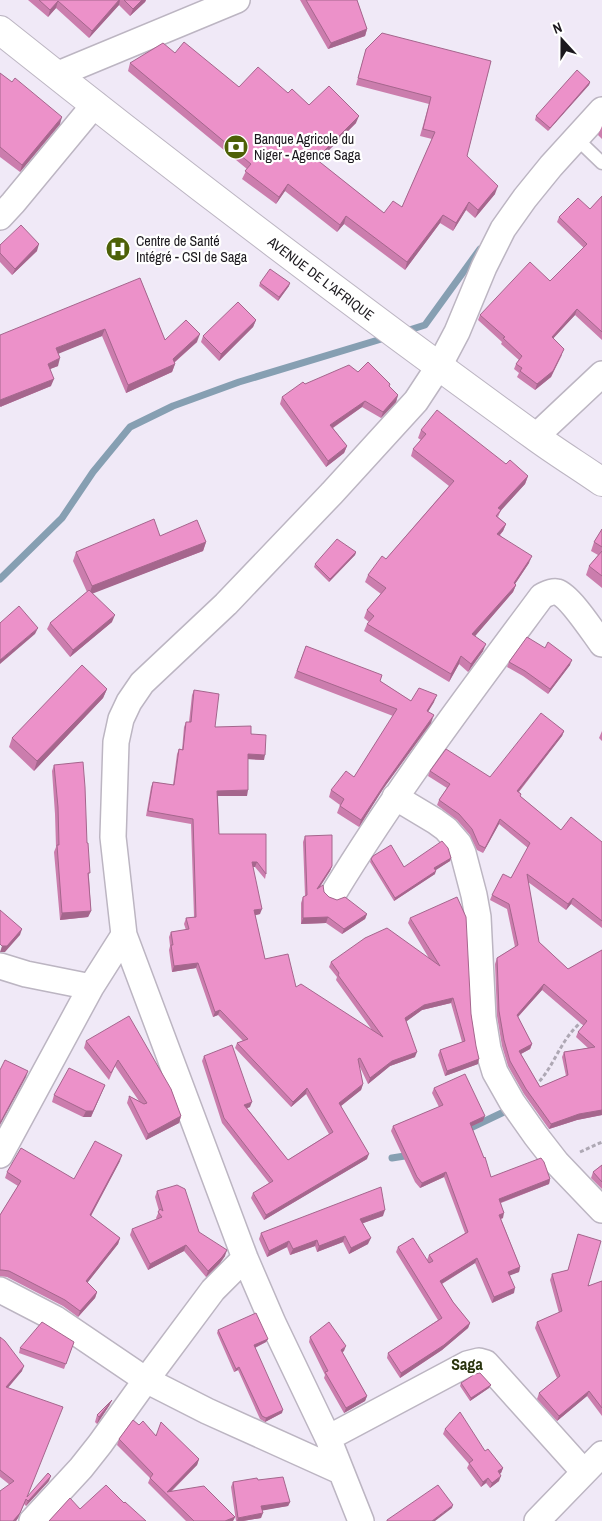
<svg xmlns="http://www.w3.org/2000/svg" width="602" height="1521" viewBox="0 0 602 1521" font-family="'Archivo Narrow',sans-serif">
<rect width="100%" height="100%" fill="#f0e9f7"/>
<g fill="none" stroke-linecap="round" stroke-linejoin="round">
<path stroke="#869fb2" stroke-width="7" d="M403 332 425 325 480 249
M0 579 62 518 93 472 130 427 173 406 239 382 388 337
M464 1131 506 1111
M392 1158 411 1155"/>
<defs>
<path id="service" d="M576 138 602 163"/>
<path id="minor" d="M56 75 237 0
M0 217 13 203 95 104
M535 437 602 374
M395 797 435 821 446 829 459 844 463 853 474 895 478 917 483 1018 488 1049 495 1072 512 1102 536 1136 557 1163 602 1210
M335 891C398 788 470 693 542 596 547 594 551 591 557 592 570 596 593 632 602 644
M0 966 26 974 91 987
M0 1155 91 987 124 935
M0 1290 56 1319 146 1380 207 1411 340 1471
M328 1438 467 1364 479 1361 486 1363 584 1472
M32 1521 81 1468 100 1444 146 1380 213 1290 245 1258
M361 1521 328 1438 273 1323 245 1258 124 935 113 837 116 742 121 719 129 702 142 683 226 604 332 493 416 401 439 366 457 332 484 267 503 229 525 198 551 166 602 110
M537 1521 602 1454"/>
<g id="secondary">
<path id="s1" d="M0 30C174 169 352 304 533 435 556 452 579 466 602 482"/>
</g>
</defs>
<use href="#service" stroke="#bcb5c2" stroke-width="15"/>
<use href="#minor" stroke="#bcb5c2" stroke-width="28"/>
<use href="#secondary" stroke="#bcb5c2" stroke-width="30"/>
<path stroke="#aea8b4" stroke-width="3" stroke-dasharray="4 2.5" stroke-linecap="butt" d="M535 1086C555 1067 560 1038 583 1021
M580 1152 602 1142"/>
<use href="#service" stroke="#fff" stroke-width="12"/>
<use href="#minor" stroke="#fff" stroke-width="25"/>
<use href="#secondary" stroke="#fff" stroke-width="28"/>
</g>
<path fill="#cb7dad" fill-rule="evenodd" d="M28 0H146L145 2 130 16 119 5 89 38 56 8 48 17Z
M300 0H357L367 29 365 36 328 49Z
M366 49 491 61 467 156 495 194 475 218 466 210 453 231 440 223 405 270 344 224 337 232 285 191 276 204 242 179 247 169 128 71 130 63 175 53 239 87 288 93 309 105 356 123 318 161 384 213 402 207 432 139 420 136 429 104 356 85Z
M0 73 60 124 20 172 0 157Z
M590 82 589 85 548 131 535 120 536 116Z
M602 126V139L598 135Z
M602 196V340L575 315 553 338 562 355 551 377 535 390 517 377 519 373 514 369 516 364 519 360 501 344 502 342 478 320 480 315 550 281 584 248 557 222 559 217 590 209Z
M0 245 37 251 12 275 0 262Z
M140 278 165 340 197 342 174 363 175 364 172 372 126 393 102 336 58 353V366L50 369 51 386 0 407Z
M260 283 289 286 278 301 259 286Z
M256 320 253 327 219 361 201 342 203 336Z
M358 372 390 384 389 387 398 395 396 402 381 418 362 407 333 428 347 446 344 453 326 467 280 404 282 397 305 384Z
M421 430 506 464 528 476 525 484 501 510 498 517 506 524 503 531 500 535 529 563 515 584 516 585 513 592 475 636 483 651 468 672 459 664 449 682 364 631 367 624 369 622 364 618 367 610 381 594 365 582 368 575 386 559 449 486 411 456 413 449 421 440 418 438Z
M602 529V588L586 575 589 566 598 555 591 551 594 542Z
M160 536 206 542 203 551 92 593 112 622 70 657 47 629 50 623 87 592 73 561 76 552Z
M356 552 355 555 329 582 314 567 315 564Z
M306 646 380 681 411 701 434 702 428 712 431 723 383 789 359 827 337 813 340 805 329 797 331 790 354 777 393 716 294 678Z
M509 662 570 665 548 694 523 676 507 667Z
M107 689 103 698 34 771 9 747 12 738Z
M194 690 215 727 251 734 264 760 248 759 247 796H218L219 834H266V874L265 879 255 867H253L260 914 255 915 265 959 296 987 372 1030 336 980 337 977 329 967 331 962 430 960 408 923 410 918 471 1014 478 1064 445 1076 438 1055 440 1050 462 1042 451 1003 422 1010 406 1021 415 1057 390 1066 368 1084 359 1065 363 1084 361 1090 341 1106 367 1159 264 1220 251 1198 253 1193 269 1183 222 1123 202 1061 204 1056 250 1107 247 1108 288 1160 329 1134 306 1094 291 1107 235 1048 237 1043 243 1041 218 1015 213 1017 196 968 172 972 169 950 170 946 169 937 171 932 186 930 184 924 186 918 194 917 191 824 146 816 151 787 153 782 173 785 177 754 179 749 182 750 184 727 186 722H189L192 695Z
M564 731 562 736 519 792 521 794 520 796 561 830 602 842V928L571 904 566 910 528 882 539 942 568 969 602 950V1115L577 1120 549 1129 524 1094 508 1066 502 1046 497 1016 495 964 497 958 515 947 507 909 490 900 492 895 511 878 528 848 499 824 483 853 477 850 470 835 457 820 437 805 439 800 447 788 428 776 430 771 490 777ZM542 990 584 1026 578 1032 576 1037 588 1048 564 1052 562 1057 566 1076 540 1087 521 1054 530 1049 532 1044 518 1017Z
M602 731V741L599 738Z
M54 765 87 843 91 911 88 917 60 920 54 852 56 847 55 814 52 771Z
M305 836 332 866 330 871 320 887 329 897 367 914 365 919 342 934 326 923 301 924V903L303 897 305 896 303 842Z
M451 858 450 861 435 870V874L394 901 370 862 371 859 404 867Z
M86 1041 171 1089 181 1116 179 1123 146 1140 127 1103 129 1096 139 1101 115 1066 109 1080 84 1048Z
M105 1085 91 1117H83L52 1102 54 1095Z
M434 1088 483 1121 471 1126 491 1177 550 1179 549 1184 501 1203 503 1218 501 1219 520 1267 519 1272 509 1275 514 1293 492 1303 475 1263 442 1284 453 1302 470 1323 468 1328 442 1350 400 1378 387 1358 388 1353 438 1320 396 1252 398 1247 427 1260 429 1255 465 1233 444 1177 420 1188 415 1182 391 1131 393 1126 439 1107 432 1093Z
M120 1161 91 1216 120 1238 118 1244 87 1283 97 1292 95 1298 78 1317 63 1306 7 1277 0 1276V1215L18 1186 5 1178 7 1172 74 1179Z
M602 1165V1189L591 1178 593 1172Z
M157 1191 199 1232 225 1256 220 1263 206 1277 184 1251 148 1270 130 1235 132 1229 157 1220 156 1218 159 1211 155 1197Z
M383 1216 363 1223 368 1244 349 1254 343 1242 317 1252 315 1246 290 1255 287 1247 267 1257 259 1239 261 1233Z
M578 1234 588 1286 602 1281V1416L587 1396 557 1421 537 1399 539 1393 557 1378 535 1328 537 1322 559 1313 550 1280 552 1274 568 1270Z
M218 1330 268 1339 266 1342 255 1348 282 1413 265 1422 260 1419 238 1370 234 1372 217 1333Z
M0 1337 22 1371 8 1388 27 1497 49 1481 26 1506 24 1504 18 1518 16 1521H0L10 1485 0 1477Z
M310 1337 344 1351 342 1352 367 1396 365 1401 344 1413 324 1378 325 1375 309 1342Z
M74 1342 64 1369 19 1353 20 1348Z
M461 1383 491 1385 489 1388 470 1401 460 1386Z
M112 1400 109 1406 97 1424 95 1422 97 1415Z
M139 1425 156 1435 199 1459 197 1465 172 1491 235 1517 233 1521H186L148 1483 150 1478 117 1445 119 1439Z
M445 1429 485 1451 503 1468 501 1473 499 1474V1481L490 1488 486 1483 481 1487 467 1468 469 1464 443 1434Z
M258 1480 290 1502 288 1506 262 1510 261 1518 243 1521H236L231 1487 233 1482Z"/>
<path fill="#a5668d" d="M119 0H120L119 5 89 38 92 31Z
M142 0H146L145 2 130 16 133 9Z
M58 1 56 8 48 17 50 10Z
M367 29 365 36 328 49 331 43Z
M590 82 589 85 548 131 550 128Z
M359 116 356 123 313 166 316 159Z
M62 117 60 124 20 172 22 165Z
M288 184 285 191 276 204 279 197Z
M498 186 495 194 475 218 478 210Z
M469 202 466 210 453 231 456 223Z
M443 215 440 223 405 270 407 262Z
M346 216 344 224 337 232 340 225Z
M39 244 37 251 12 275 15 269Z
M290 283 289 286 278 301 279 297Z
M577 309 575 315 550 342 552 337Z
M256 320 253 327 219 361 221 354Z
M105 329 102 336 53 356 56 348Z
M200 334 197 342 170 366 173 359Z
M564 349 551 377 535 390 537 384Z
M60 358 58 366 45 371 48 364Z
M175 364 172 372 126 393 128 385Z
M54 379 51 386 0 407V400Z
M398 395 396 402 381 418 383 412Z
M365 401 362 407 328 431 330 425Z
M347 446 344 453 326 467 328 461Z
M528 476 525 484 496 516 498 508Z
M506 524 503 531 494 541 497 534Z
M206 542 203 551 89 595 92 586Z
M356 552 355 555 329 582 330 579Z
M532 556 529 563 511 590 514 583Z
M516 585 513 592 470 642 472 634Z
M115 615 112 622 70 657 73 650Z
M38 628 35 634 0 664V660Z
M486 644 483 651 468 672 471 664Z
M461 656 459 664 449 682 451 674Z
M572 660 570 665 548 694 550 689Z
M107 689 103 698 34 771 37 761Z
M437 695 434 702 424 718 427 711Z
M434 715 431 723 383 789 359 827 361 820 386 782Z
M564 731 562 736 515 796 517 791Z
M248 754 265 755 264 760 246 759Z
M248 790 247 796H216L217 791Z
M500 819 499 824 483 853 485 848Z
M451 858 450 861 433 872 434 868Z
M252 862H257L255 867H250Z
M332 866 330 871 315 894 317 889Z
M436 871 435 874 394 901 395 898Z
M573 898 571 904 566 910 568 904Z
M262 909 260 914 252 916 254 910Z
M91 911 88 917 60 920 62 913Z
M367 914 365 919 342 934 344 929Z
M328 917 326 923 301 924 303 918Z
M22 929 20 935 5 952H0L2 946Z
M198 963 196 968 172 972 174 966Z
M544 984 542 990 515 1020 517 1015Z
M453 998 451 1003 422 1010 403 1024 405 1018 424 1005Z
M220 1010 218 1015 213 1017 215 1012Z
M532 1044 530 1049 517 1056 519 1051Z
M417 1052 415 1057 390 1066 368 1084 370 1078 392 1061Z
M479 1059 478 1064 445 1076 447 1071Z
M28 1071 26 1077 0 1125V1123Z
M363 1084 361 1090 337 1109 339 1103Z
M105 1085 91 1117H83L86 1111Z
M307 1088 306 1094 291 1107 293 1102Z
M252 1102 250 1107 242 1110 244 1105Z
M602 1110V1115L577 1120 549 1129 551 1124 579 1114Z
M181 1116 179 1123 146 1140 148 1134Z
M485 1116 483 1121 468 1128 470 1123Z
M369 1154 367 1159 264 1220 266 1215Z
M122 1155 120 1161 88 1221 90 1215Z
M446 1172 444 1177 420 1188 422 1183Z
M550 1179 549 1184 497 1204 499 1199Z
M385 1210 383 1216 358 1225 360 1219Z
M504 1213 503 1218 497 1220 499 1215Z
M345 1236 343 1242 317 1252 319 1246Z
M120 1238 118 1244 84 1287 86 1281Z
M371 1238 368 1244 349 1254 351 1248Z
M317 1240 315 1246 290 1255 293 1249Z
M289 1241 287 1247 267 1257 269 1251Z
M186 1245 184 1251 148 1270 150 1264Z
M227 1250 225 1256 220 1263 206 1277 208 1271Z
M477 1258 475 1263 438 1286 440 1281Z
M520 1267 519 1272 506 1277 508 1272Z
M515 1288 514 1293 492 1303 494 1297Z
M97 1292 95 1298 78 1317 80 1311Z
M470 1323 468 1328 442 1350 400 1378 401 1373Z
M268 1339 266 1342 252 1349 254 1345Z
M346 1346 344 1351 339 1355 341 1350Z
M24 1366 22 1371 4 1392 6 1387Z
M239 1367 238 1370 234 1372 236 1369Z
M491 1385 489 1388 470 1401 471 1398Z
M589 1391 587 1396 557 1421 559 1416Z
M367 1396 365 1401 344 1413 346 1408Z
M112 1400 109 1406 97 1424 99 1417Z
M283 1410 282 1413 265 1422 266 1418Z
M199 1459 197 1465 167 1495V1492Z
M503 1468 501 1473 496 1476 498 1471Z
M51 1476 49 1481 26 1506 28 1501Z
M501 1476 499 1481 490 1488 492 1483Z
M488 1478 486 1483 481 1487 483 1482Z
M26 1499 18 1518 16 1521H13Z
M290 1502 288 1506 260 1511 261 1506Z
M453 1505 452 1508 435 1521H432Z
M263 1513 261 1518 243 1521H237L238 1518Z
M235 1517 233 1521H225Z"/>
<path fill="#ec91c9" stroke="#a5668d" fill-rule="evenodd" d="M39 0H119L92 31 58 1 50 10Z
M124 0H142L133 9Z
M306 0H357L367 29 331 43Z
M382 33 491 61 467 156 498 186 478 210 469 202 456 223 443 215 407 262 346 216 340 225 288 184 279 197 245 171 251 164 130 63 163 43 175 53 184 42 239 87 258 67 288 93 292 89 309 105 329 86 359 116 316 159 384 213 393 201 402 207 435 132 423 129 431 97 358 78 366 49Z
M577 70 590 82 550 128 536 116Z
M0 73 12 82 15 78 62 117 22 165 0 147Z
M602 196V332L577 309 552 337 564 349 553 371 537 384 520 371 522 368 516 364 522 356 503 338 505 337 480 315 530 262 550 281 587 244 559 217 578 198 590 209Z
M21 225 39 244 15 269 0 253V245Z
M270 269 290 283 279 297 260 283Z
M140 278 165 340 186 320 200 334 173 359 175 364 128 385 105 329 56 348 60 358 48 364 54 379 0 400V335Z
M238 302 256 320 221 354 203 336Z
M368 362 390 384 389 386 398 395 383 412 365 401 330 425 347 446 328 461 282 397 303 382 305 384 349 365 358 372Z
M437 410 506 464 510 460 528 476 498 508 501 510 496 516 506 524 497 534 532 556 514 583 516 585 472 634 486 644 471 664 461 656 451 674 367 624 374 616 367 610 386 588 368 575 382 556 386 559 454 481 413 449 426 434 421 430Z
M154 519 160 536 197 520 206 542 92 586 76 552Z
M602 529V547L594 542Z
M337 539 356 552 330 579 315 564Z
M602 551V576L589 566Z
M89 590 115 615 73 650 50 623Z
M19 606 38 628 0 660V623Z
M527 637 545 648 548 642 572 660 550 689 525 671 509 662Z
M306 646 382 675 380 681 411 701 419 688 437 695 427 711 434 715 386 782 361 820 340 806 344 799 331 790 346 771 354 777 397 709 297 671Z
M82 665 107 689 37 761 12 738Z
M194 690 219 694 215 727 251 726V734L266 735 265 755 248 754V790L217 791 219 834H266V874L257 862H252L262 909 254 910 265 959 288 954 296 987 301 984 383 1037 338 975 339 973 331 962 365 938 387 928 440 966 410 918 457 897 466 917 471 1014 476 1046 479 1059 447 1071 440 1050 465 1041 453 998 424 1005 405 1018 417 1052 392 1061 370 1078 360 1058 358 1059 363 1084 339 1103 369 1154 266 1215 253 1193 273 1181 224 1118 204 1056 232 1045 252 1102 244 1105 288 1160 333 1132 307 1088 293 1102 237 1043 248 1039 220 1010 215 1012 198 963 174 966 171 945H173L171 932 189 929 186 918 196 917 193 819 148 811 153 782 174 785 179 749 183 750 186 722H191Z
M541 713 564 731 517 791 521 794 520 796 561 830 571 817 602 842V921L573 898 568 904 527 874 539 942 568 969 602 950V1110L579 1114 551 1124 526 1089 510 1061 504 1040 499 1011 497 958 518 945 509 904 492 895 503 874 511 878 530 843 500 819 485 848 479 845 472 829 459 814 439 800 450 784 430 771 446 749 490 777ZM544 984 587 1021 578 1032 595 1047 564 1052 568 1075 540 1087 519 1051 532 1044 517 1015Z
M83 762 85 787 87 843H88L90 873H88L91 911 62 913 57 845H59L58 807 54 765Z
M332 835V866L317 889 323 885 324 892 329 897 337 900 345 897 367 914 344 929 328 917 303 918V897L307 895 305 836Z
M442 841 448 848 451 858 434 868 436 871 395 898 371 859 373 856 391 845 404 867Z
M0 910 22 929 7 946H2L0 944Z
M129 1016 171 1089 181 1116 148 1134 129 1096 144 1104 147 1103 118 1060 111 1073 86 1041Z
M5 1060 28 1071 0 1123V1070Z
M69 1068 105 1085 93 1111H86L54 1095Z
M465 1074 485 1116 470 1123 484 1158 485 1157 491 1177 541 1158 544 1162 550 1179 499 1199 504 1213 499 1215 520 1267 508 1272 515 1288 494 1297 477 1258 440 1281 453 1302 470 1323 444 1345 401 1373 388 1353 442 1318 398 1247 413 1238 429 1263 433 1261 429 1255 468 1232 446 1172 422 1183 417 1177 393 1126 443 1105 434 1088Z
M95 1141 122 1155 90 1215 120 1238 86 1281 97 1292 80 1311 65 1300 9 1271 2 1270H0V1215L21 1181 7 1172 21 1148 74 1179Z
M602 1165V1182L593 1172Z
M177 1185 185 1189 199 1232 227 1250 222 1257 208 1271 186 1245 150 1264 132 1229 162 1217 158 1212 160 1209 163 1211 157 1191Z
M381 1187 385 1210 360 1219 371 1238 351 1248 345 1236 319 1246 317 1240 293 1249 289 1241 269 1251 261 1233Z
M578 1234 601 1241 588 1286 602 1281V1408L589 1391 559 1416 539 1393 560 1376 537 1322 562 1311 552 1274 568 1270Z
M256 1313 268 1339 254 1345 283 1410 266 1418 262 1416 239 1367 236 1369 218 1330Z
M42 1322 74 1342 66 1364 20 1348Z
M329 1322 346 1346 341 1350 367 1396 346 1408 325 1372 328 1371 310 1337Z
M0 1337 5 1341 24 1366 6 1387 63 1407 27 1497 48 1473 51 1476 28 1501 26 1499 20 1513 13 1521H0V1491L14 1481 0 1470Z
M480 1373 491 1385 471 1398 461 1383 475 1374Z
M112 1400 99 1417 97 1415Z
M460 1412 485 1451 488 1449 503 1468 498 1471 501 1476 492 1483 488 1478 483 1482 469 1463 473 1460 445 1429Z
M133 1420 139 1425 143 1421 156 1436 161 1422 199 1459 167 1492 204 1486 235 1517 225 1521H194L150 1478 153 1474 119 1439Z
M283 1477 290 1502 261 1506 263 1513 238 1518 233 1482 257 1478 258 1480Z
M106 1485 124 1503 125 1502 146 1521H49L70 1498 80 1509Z
M438 1485 453 1505 432 1521H387V1520Z"/>
<defs>
<symbol id="bank-disc" viewBox="-11 -11 22 22"><circle r="9.5" fill="#4d6007" stroke="#fff"/><path d="M-6-4H6V4H-6ZM0-2.3a2.3 2.3 0 1 0 0 4.6a2.3 2.3 0 1 0 0-4.6Z" fill="#fff"/></symbol>
<symbol id="hospital-disc" viewBox="-11 -11 22 22"><circle r="9.5" fill="#4d6007" stroke="#fff"/><path d="M-5-5h3v3.5h4V-5h3V5h-3V1.5h-4V5h-3Z" fill="#fff"/></symbol>
</defs>
<g fill-rule="evenodd">
<use href="#bank-disc" x="222" y="133" width="28" height="28"/>
<use href="#hospital-disc" x="104" y="235" width="28" height="28"/>
</g>
<g text-anchor="middle" stroke-width="4.5" stroke-linejoin="round" paint-order="stroke">
<g font-size="14" fill="#1b181d" stroke="#fff" text-anchor="start">
<text x="254" y="144">Banque Agricole du<tspan x="254" dy="16">Niger - Agence Saga</tspan></text>
<text x="136" y="246">Centre de Santé<tspan x="136" dy="16">Intégré - CSI de Saga</tspan></text>
</g>
<g font-size="14" fill="#1b181d" stroke="#fff">
<text dy="5" stroke="none"><textPath href="#s1" startOffset="406">AVENUE DE L'AFRIQUE</textPath></text>
</g>
<g font-size="16" font-weight="bold" fill="#29330d" stroke="#fff">
<text x="467" y="1370">Saga</text>
</g>
</g>
<g transform="translate(562 40) rotate(339)" stroke="#ffffff" stroke-width="4" paint-order="stroke">
<path d="M0-4L9 19L0 12L-9 19Z" fill="#1b181d"/>
<text y="-8" font-size="14" font-weight="bold" text-anchor="middle" fill="#1b181d">N</text>
</g>
</svg>
